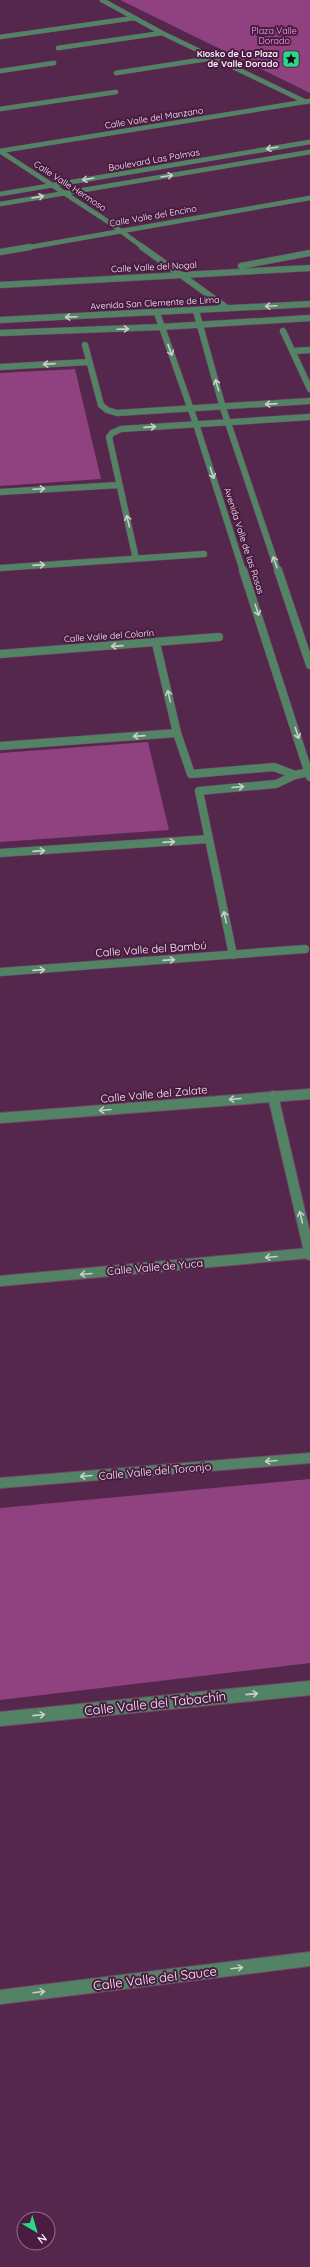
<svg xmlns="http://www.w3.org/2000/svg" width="310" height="2267" viewBox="0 0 310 2267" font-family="Quicksand,sans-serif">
<rect width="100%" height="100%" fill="#56274c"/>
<path fill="#90417f" d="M120 0H310V93Z
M75 369 101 479 0 486V373Z
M148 742 169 830 0 842V753Z
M310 1479V1663L0 1700V1508Z"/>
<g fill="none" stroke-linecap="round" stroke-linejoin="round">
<defs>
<path id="minor-far4" d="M102 0 162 33 306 102
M0 37 134 18
M58 48 162 33
M0 71 54 63
M116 73 213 58
M0 109 116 92
M0 151 310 101
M0 151 107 221 144 248
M0 194 310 142
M0 204 310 152
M25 248 310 198"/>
<path id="minor-far3" d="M142 247 227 308
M0 252 30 247
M241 266 310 253
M0 285 310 268
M283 331 310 389
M85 345 101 405 107 410 117 413 310 401
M294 351 310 350
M0 367 88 362
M0 492 119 485
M136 559 109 437 112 433 121 429 310 417
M0 568 204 554"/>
<path id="minor-far2" d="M156 643 177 733 191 774 274 767 295 775
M0 654 219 637
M0 746 177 733
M0 853 209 839
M233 955 199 791 276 784 295 775 310 772
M0 972 305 949"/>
<path id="minor-far1" d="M273 1096 310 1255
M0 1118 310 1094
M0 1281 310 1253
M0 1483 310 1458"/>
<path id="minor" d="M0 1719 310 1688
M0 1997 310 1959"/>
<path id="tertiary-far1" d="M196 311 223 408 278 571
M157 313 196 424 243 571
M0 320 310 304
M0 333 161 327 310 318"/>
<path id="tertiary" d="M243 570 310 777
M278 570 310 665"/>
</defs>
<use href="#minor-far4" stroke="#714768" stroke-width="5"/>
<use href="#minor-far3" stroke="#714768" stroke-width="7"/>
<use href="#minor-far2" stroke="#714768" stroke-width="9"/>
<use href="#minor-far1" stroke="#714768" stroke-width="12"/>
<use href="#minor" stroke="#714768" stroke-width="16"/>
<use href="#tertiary-far1" stroke="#714768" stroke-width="7"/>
<use href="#tertiary" stroke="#714768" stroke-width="9"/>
<use href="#minor-far4" stroke="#528364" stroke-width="4.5"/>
<use href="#minor-far3" stroke="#528364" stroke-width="6"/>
<use href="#minor-far2" stroke="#528364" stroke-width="8"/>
<use href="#minor-far1" stroke="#528364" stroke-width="10"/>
<use href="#minor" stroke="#528364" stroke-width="14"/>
<use href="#tertiary-far1" stroke="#528364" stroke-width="6"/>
<use href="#tertiary" stroke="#528364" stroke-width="8"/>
</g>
<defs><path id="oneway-shaft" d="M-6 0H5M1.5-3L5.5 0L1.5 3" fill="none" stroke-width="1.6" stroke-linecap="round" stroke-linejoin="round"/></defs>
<g stroke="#c9cfcc">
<use href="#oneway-shaft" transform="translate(272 148) rotate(170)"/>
<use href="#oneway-shaft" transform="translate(167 176) rotate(-9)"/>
<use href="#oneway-shaft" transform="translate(88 179) rotate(170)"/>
<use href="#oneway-shaft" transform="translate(38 197) rotate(-10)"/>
<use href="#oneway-shaft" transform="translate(271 306) rotate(177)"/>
<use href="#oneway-shaft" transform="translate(71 317) rotate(178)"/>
<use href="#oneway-shaft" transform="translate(123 329) rotate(-2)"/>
<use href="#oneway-shaft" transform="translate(170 350) rotate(70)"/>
<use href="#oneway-shaft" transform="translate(49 364) rotate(176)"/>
<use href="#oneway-shaft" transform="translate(217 385) rotate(-106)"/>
<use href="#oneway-shaft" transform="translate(271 404) rotate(176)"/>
<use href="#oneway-shaft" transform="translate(150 427) rotate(-4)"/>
<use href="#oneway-shaft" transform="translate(212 473) rotate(72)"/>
<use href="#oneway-shaft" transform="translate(39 489) rotate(-3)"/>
<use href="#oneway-shaft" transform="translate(128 521) rotate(-103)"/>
<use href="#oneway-shaft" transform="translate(275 562) rotate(-109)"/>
<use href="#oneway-shaft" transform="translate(39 565) rotate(-4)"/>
<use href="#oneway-shaft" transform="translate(257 610) rotate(72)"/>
<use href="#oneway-shaft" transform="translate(117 646) rotate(176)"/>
<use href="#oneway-shaft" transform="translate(169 696) rotate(-103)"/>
<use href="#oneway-shaft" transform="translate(297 733) rotate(72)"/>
<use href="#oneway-shaft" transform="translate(139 736) rotate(176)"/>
<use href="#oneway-shaft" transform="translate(238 787) rotate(-5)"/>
<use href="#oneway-shaft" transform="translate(169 842) rotate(-4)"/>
<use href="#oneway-shaft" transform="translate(39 851) rotate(-4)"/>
<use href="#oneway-shaft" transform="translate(225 917) rotate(-102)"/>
<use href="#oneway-shaft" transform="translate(169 960) rotate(-4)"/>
<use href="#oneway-shaft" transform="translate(39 970) rotate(-4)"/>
<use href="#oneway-shaft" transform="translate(235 1099) rotate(175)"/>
<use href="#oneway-shaft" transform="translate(105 1110) rotate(175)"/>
<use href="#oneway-shaft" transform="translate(301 1217) rotate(-103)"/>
<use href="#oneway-shaft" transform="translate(271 1257) rotate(175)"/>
<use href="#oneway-shaft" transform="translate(86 1274) rotate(175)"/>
<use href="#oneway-shaft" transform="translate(271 1461) rotate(175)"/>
<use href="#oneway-shaft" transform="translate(86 1476) rotate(175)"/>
<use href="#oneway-shaft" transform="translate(252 1694) rotate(-6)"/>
<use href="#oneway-shaft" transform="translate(39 1715) rotate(-6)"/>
<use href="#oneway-shaft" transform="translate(237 1968) rotate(-7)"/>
<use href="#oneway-shaft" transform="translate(39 1992) rotate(-7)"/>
</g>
<defs>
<symbol id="sight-square" viewBox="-11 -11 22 22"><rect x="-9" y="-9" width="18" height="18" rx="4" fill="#29d885" stroke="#4a1c41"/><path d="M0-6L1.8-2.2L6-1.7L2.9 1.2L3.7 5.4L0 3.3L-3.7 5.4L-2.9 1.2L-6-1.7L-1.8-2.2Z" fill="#111"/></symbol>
</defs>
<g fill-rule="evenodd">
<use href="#sight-square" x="281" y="49" width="20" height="20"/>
</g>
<g text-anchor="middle" stroke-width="4" stroke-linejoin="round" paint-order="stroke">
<g font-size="9" fill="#f7abe4" stroke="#4a1c41">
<text x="274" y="34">Plaza Valle<tspan x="274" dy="10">Dorado</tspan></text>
</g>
<g font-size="9" font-weight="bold" fill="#fceff8" stroke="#4a1c41" text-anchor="end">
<text x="278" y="57">Kiosko de La Plaza<tspan x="278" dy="10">de Valle Dorado</tspan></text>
</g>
<g font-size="9" fill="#fceff8" stroke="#4a1c41">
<text transform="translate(154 118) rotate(-9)" y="3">Calle Valle del Manzano</text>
<text transform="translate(154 160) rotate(-10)" y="3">Boulevard Las Palmas</text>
<text transform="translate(70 186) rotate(33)" y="3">Calle Valle Hermoso</text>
<text transform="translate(153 216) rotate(-10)" y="3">Calle Valle del Encino</text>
<text transform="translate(154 267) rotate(-3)" y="3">Calle Valle del Nogal</text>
<text transform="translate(155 303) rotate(-3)" y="3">Avenida San Clemente de Lima</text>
<text transform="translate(244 541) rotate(72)" y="3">Avenida Valle de las Rosas</text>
<text transform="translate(109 636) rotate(-4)" y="3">Calle Valle del Colorín</text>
</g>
<g font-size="11" fill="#fceff8" stroke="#4a1c41">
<text transform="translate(151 949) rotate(-4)" y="4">Calle Valle del Bambú</text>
<text transform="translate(154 1094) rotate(-5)" y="4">Calle Valle del Zalate</text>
<text transform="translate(155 1267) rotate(-5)" y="4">Calle Valle de Yuca</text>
<text transform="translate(155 1471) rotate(-5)" y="4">Calle Valle del Toronjo</text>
</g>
<g font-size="13" fill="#fceff8" stroke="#4a1c41">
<text transform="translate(155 1703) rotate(-6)" y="5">Calle Valle del Tabachín</text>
<text transform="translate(155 1978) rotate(-7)" y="5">Calle Valle del Sauce</text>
</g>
</g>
<g transform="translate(36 2231) rotate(142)"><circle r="19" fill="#4a1c41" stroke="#91708a"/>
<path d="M0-3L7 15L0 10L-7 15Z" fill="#29d885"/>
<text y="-6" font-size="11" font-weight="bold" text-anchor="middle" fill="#fceff8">N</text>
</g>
</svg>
